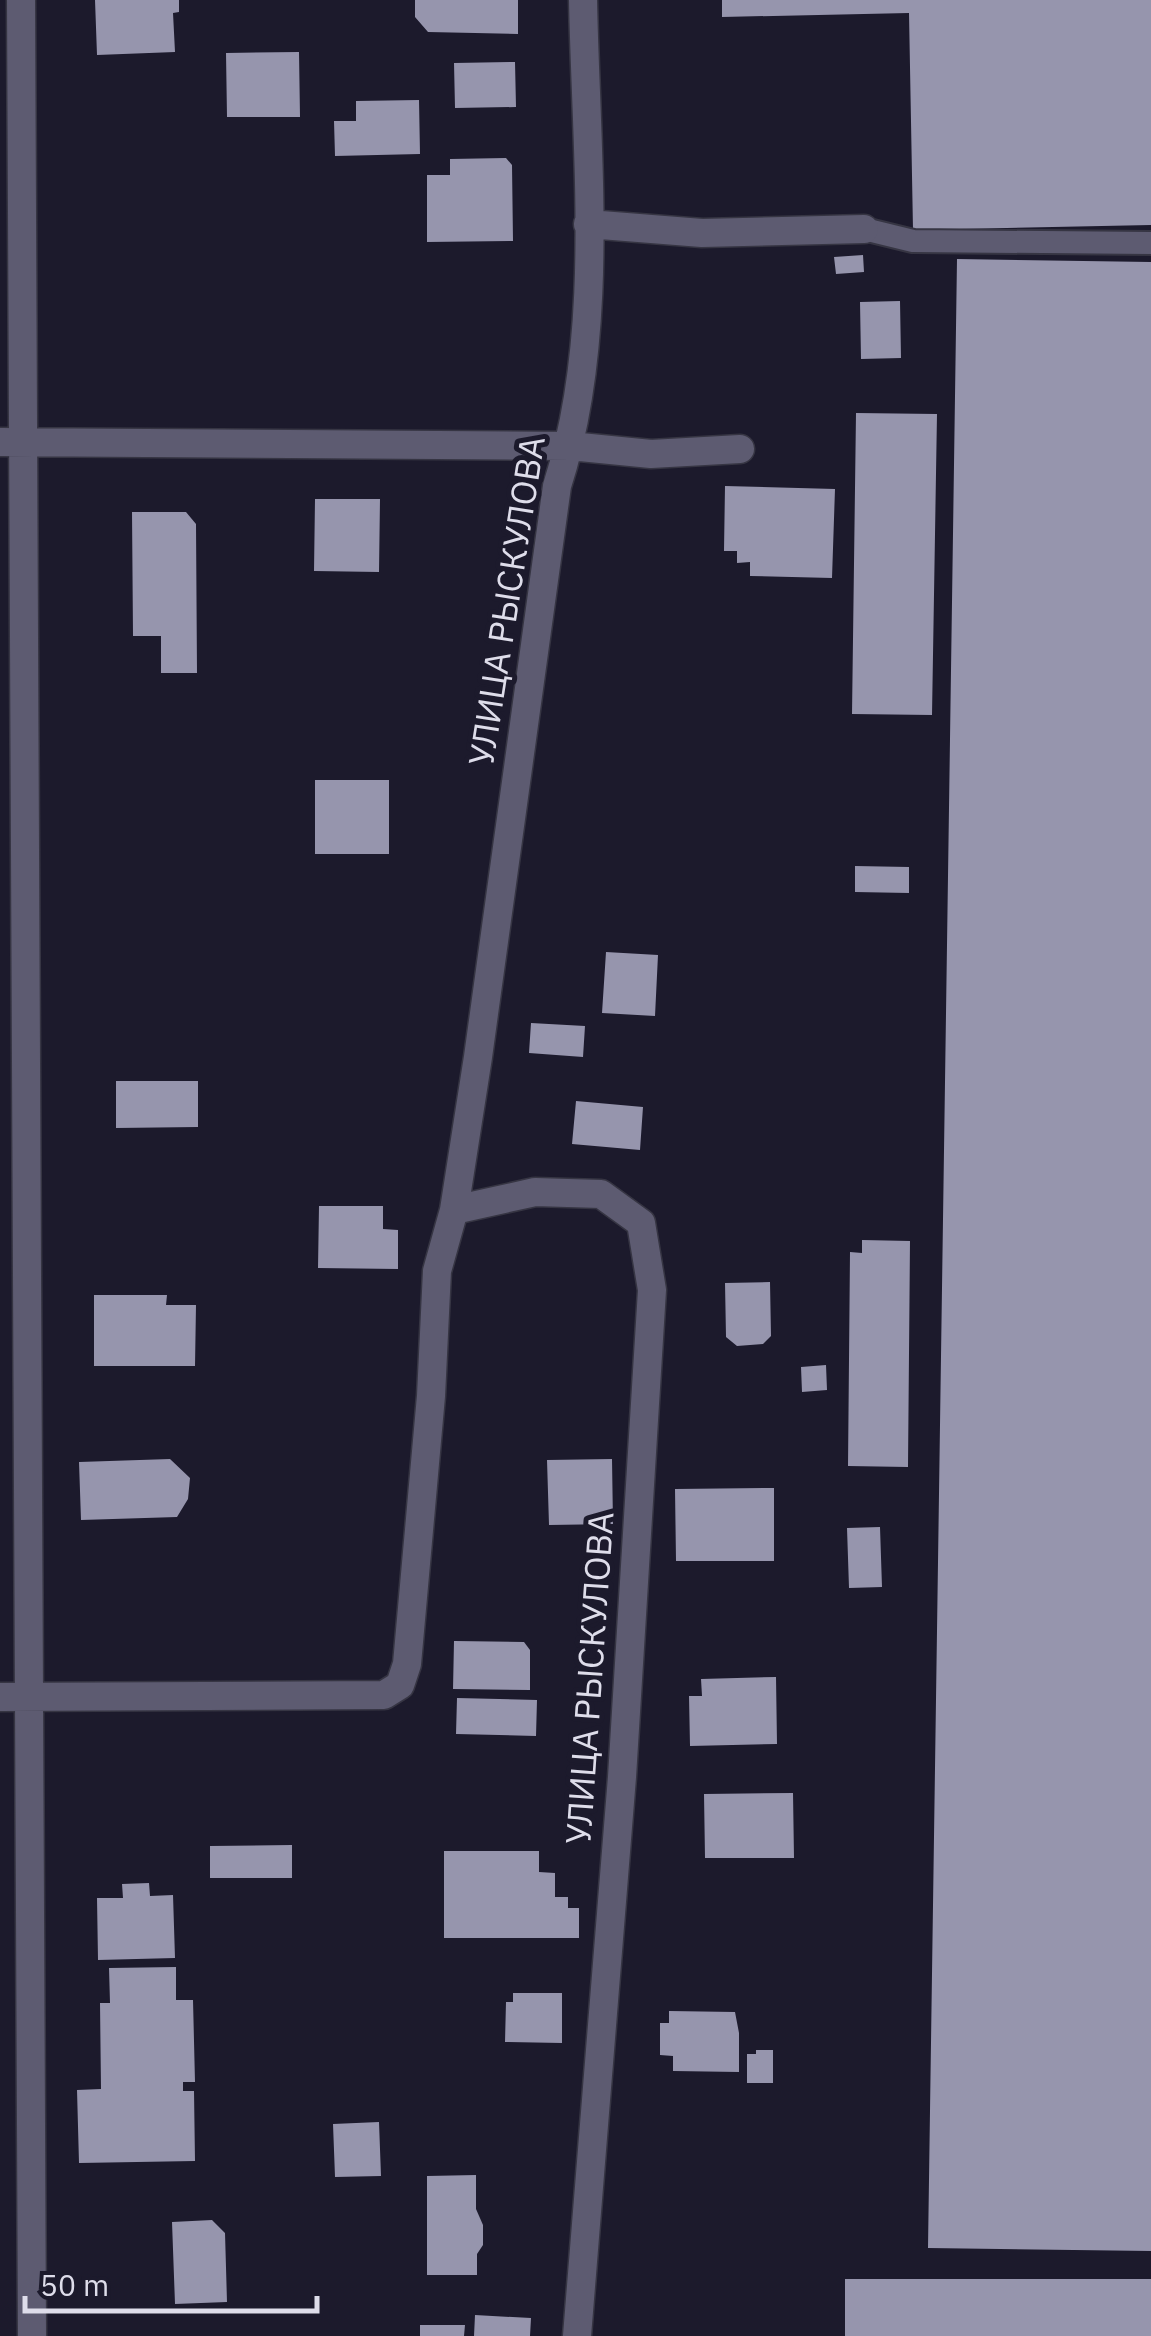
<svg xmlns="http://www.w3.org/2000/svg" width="1151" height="2336" viewBox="0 0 1151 2336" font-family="'IBM Plex Sans',sans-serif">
<rect width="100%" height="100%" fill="#1c1a2c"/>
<path fill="#9695ad" d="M95 0H179V12L173 13 175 52 97 55Z
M415 0H518V34L428 32 415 17Z
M722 0H1151V225L913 230 909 13 722 17Z
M299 52 300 117H227L226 53Z
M515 62 516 107 455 108 454 63Z
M419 100 420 154 335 156 334 121H356V101Z
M506 158 512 165 513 241 427 242V175H450V159Z
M863 255 864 272 836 274 834 257Z
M957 259 1151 262V2251L928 2248Z
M900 301 901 358 861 359 860 302Z
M856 413 937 414 932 715 852 714Z
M725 486 835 489 832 578 750 576V562L737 563V551H724Z
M315 499H380L379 572 314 571Z
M132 512H186L196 524 197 673H161V636H133Z
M315 780H389V854H315Z
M855 866 909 867V893L855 892Z
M606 952 658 955 655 1016 602 1013Z
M531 1023 585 1026 583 1057 529 1053Z
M116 1081H198V1127L116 1128Z
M576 1101 643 1107 640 1150 572 1144Z
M319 1206H383V1229L398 1230V1269L318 1268Z
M862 1240 910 1241 908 1467 848 1466 850 1252 862 1253Z
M770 1282 771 1336 763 1344 737 1346 726 1337 725 1283Z
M94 1295H167L166 1305H196L195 1366H94Z
M826 1365 827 1390 802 1392 801 1367Z
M170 1459 190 1478 188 1499 177 1517 81 1520 79 1462Z
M612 1459 613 1524 549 1525 547 1460Z
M774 1488V1561H676L675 1489Z
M880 1527 882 1587 849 1588 847 1528Z
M454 1641 524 1642 530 1650V1690L453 1689Z
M776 1677 777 1744 690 1746 689 1696H702L701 1679Z
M457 1698 537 1700 536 1736 456 1734Z
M793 1793 794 1858H705L704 1794Z
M292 1845V1878H210V1846Z
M444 1851H539V1872L555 1873V1897H568V1908H579V1938H444Z
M149 1883 150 1896 173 1895 175 1958 98 1960 97 1898H123L122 1884Z
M176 1967V2000H193L195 2082H183V2091H194L195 2161 79 2163 77 2090 101 2089 100 2003H110L109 1968Z
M513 1993H562V2043L505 2042 506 2002H513Z
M669 2011 735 2012 739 2033V2072L673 2071V2056L660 2055V2023H669Z
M756 2050H773V2083H747V2054H756Z
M379 2122 381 2176 335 2177 333 2124Z
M476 2175V2209L483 2225V2245L477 2254V2275H427V2176Z
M212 2220 225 2233 227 2302 175 2304 172 2222Z
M845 2279H1151V2336H845Z
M475 2315 531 2318 530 2336H474Z
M420 2325H465L464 2336H420Z"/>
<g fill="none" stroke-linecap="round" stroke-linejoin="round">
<defs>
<path id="service" d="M864 229 913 241 1151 243"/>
<path id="minor" d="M21 0 32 2336
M588 224 702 233 864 229
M0 442 570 446 651 454 740 449
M454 1210 535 1192 601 1194 641 1223 652 1290 622 1777 577 2336
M0 1697 384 1695 400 1685 407 1664 431 1396 437 1271 454 1210 478 1057 557 486C606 335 586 158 583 0"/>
</defs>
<use href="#service" stroke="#363543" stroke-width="26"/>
<use href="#minor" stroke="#363543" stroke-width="31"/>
<use href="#service" stroke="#5d5b71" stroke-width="22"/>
<use href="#minor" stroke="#5d5b71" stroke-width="28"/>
</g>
<g text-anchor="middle" stroke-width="10" stroke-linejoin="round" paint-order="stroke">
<g font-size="35" fill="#deddea" stroke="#1c1a2c">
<text transform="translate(507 601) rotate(-81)" y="12">УЛИЦА РЫСКУЛОВА</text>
<text transform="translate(590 1678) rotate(-86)" y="12">УЛИЦА РЫСКУЛОВА</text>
</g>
</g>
<path d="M25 2296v15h292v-15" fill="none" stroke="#deddea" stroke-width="5"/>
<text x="40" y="2296" font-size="30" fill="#deddea" stroke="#1c1a2c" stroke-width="8" paint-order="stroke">50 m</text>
</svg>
